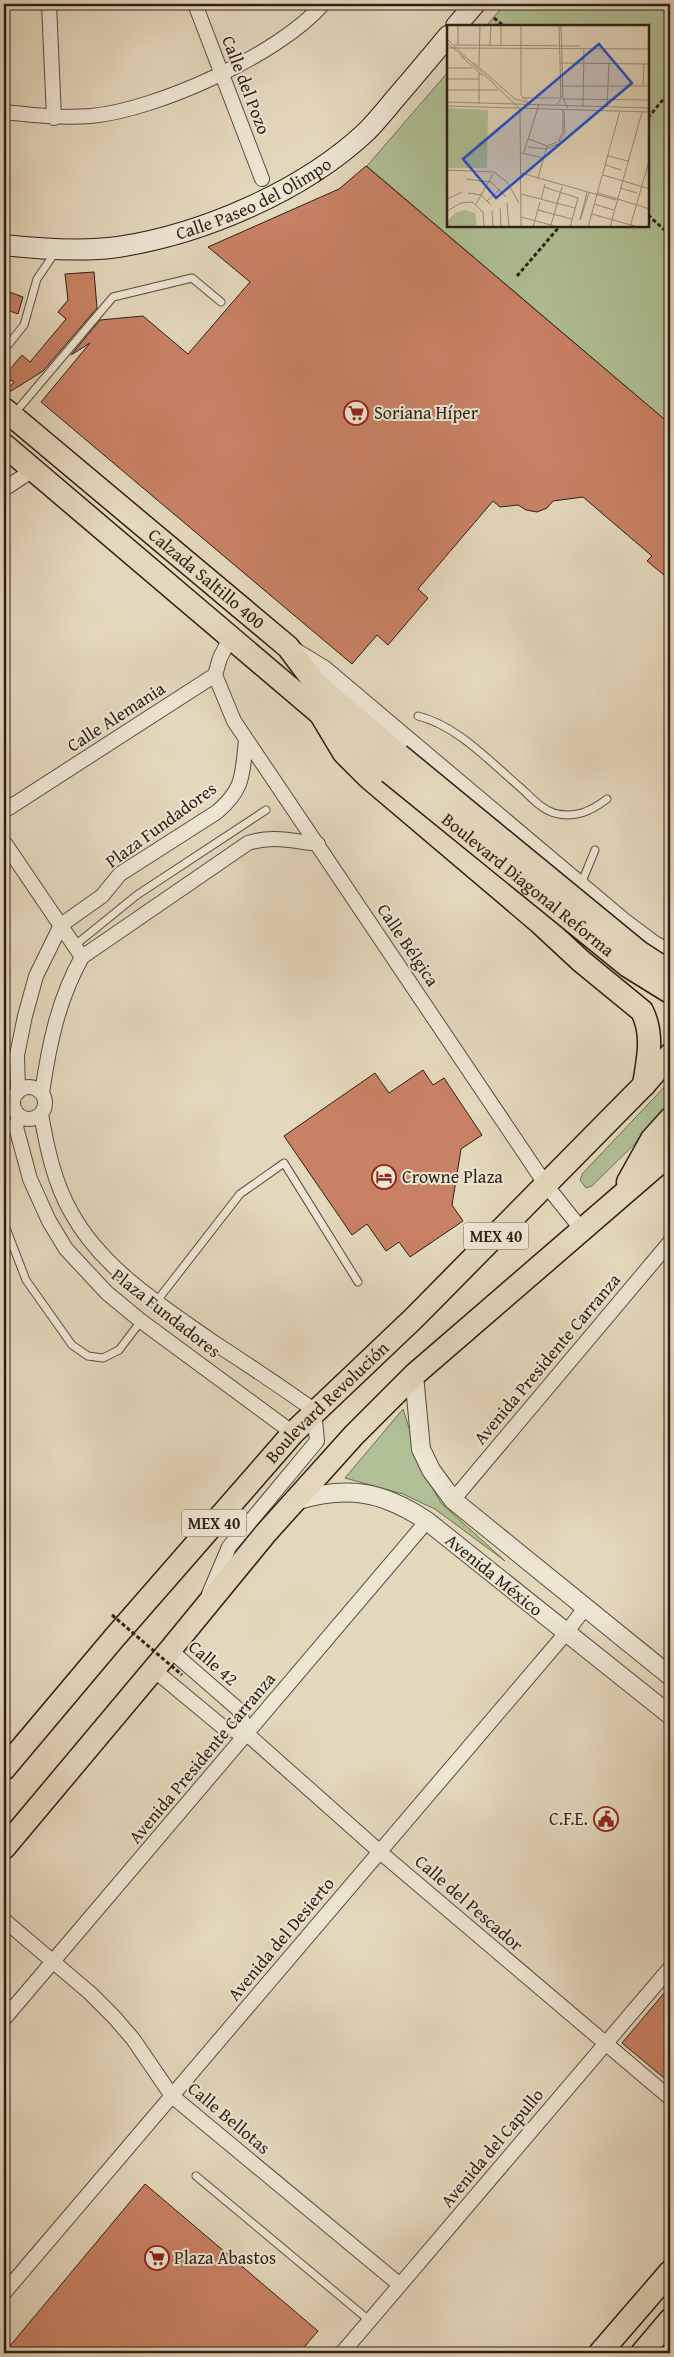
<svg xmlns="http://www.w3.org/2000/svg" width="674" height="2357" viewBox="0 0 674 2357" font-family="'Gentium Book Plus',serif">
<rect width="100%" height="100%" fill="#e4d8bc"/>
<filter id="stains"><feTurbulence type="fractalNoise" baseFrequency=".004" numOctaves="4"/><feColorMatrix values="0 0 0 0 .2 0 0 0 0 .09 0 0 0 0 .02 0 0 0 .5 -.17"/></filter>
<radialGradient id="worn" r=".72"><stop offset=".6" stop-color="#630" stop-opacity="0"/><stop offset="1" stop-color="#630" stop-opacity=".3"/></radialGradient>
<path fill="#afc094" stroke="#6e7056" d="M505 4H670V424L367 166 448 72V226H648V26H486Z
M670 1081V1109L592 1186 586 1188 580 1180 583 1173Z
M403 1409 423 1471 441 1503 505 1561 435 1509 403 1494 345 1478Z"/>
<path fill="#c98165" stroke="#2c1f17" d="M366 166 670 424V580L647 561 652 556 583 497 553 501 547 508 537 512 526 510 518 505 500 507 493 501 418 589 428 598 388 645 377 635 352 664 41 402 90 343 71 355 100 320 143 316 188 354 250 282 208 247 339 189Z
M94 272 97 308 43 371 8 393 6 391 14 382 4 376 22 355 30 362 66 319 58 312 68 300 65 274Z
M4 290 23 297 18 314 4 309Z
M423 1070 433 1085 444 1078 482 1135 461 1149 452 1205 463 1221 410 1257 399 1242 386 1251 367 1224 352 1235 284 1136 375 1073 389 1093Z
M670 1986V2083L622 2043Z
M145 2184 318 2331 299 2353H4Z"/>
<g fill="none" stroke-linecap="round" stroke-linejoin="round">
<defs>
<path id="service" d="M4 350 24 325 37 279 56 251
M14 414 113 297 192 278 221 302
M418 716C458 726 490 762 521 788 531 797 541 809 554 813 575 819 591 811 607 799
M581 884 595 850
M74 946 137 895 266 810
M4 1223 26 1280 72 1345 88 1356 103 1358 119 1350 141 1321
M156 1302 240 1194 284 1163 358 1282
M196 2176 370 2321"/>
<path id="minor" d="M49 4 54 118
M195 4 262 179
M4 112C33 115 61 118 91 116 157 110 280 54 323 4
M4 489 33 470
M215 675 234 721 546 1185 582 1230
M4 811 215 675 220 658 230 638
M4 842 82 957
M13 1103a16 16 0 1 1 32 0a16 16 0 1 1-32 0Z
M18 1092 17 1055 25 1016 36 976 61 925 102 896 120 874 217 812C245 788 242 774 246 740
M42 1093C49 1045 58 1000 82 957L248 843C273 835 292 841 318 844
M41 1114C47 1148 54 1182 71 1212 102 1269 162 1306 213 1342 247 1364 281 1387 314 1410L317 1441 229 1547 209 1594
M19 1115 16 1127 30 1179 49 1221 66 1249 107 1293 141 1321 293 1433
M453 1500 670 1242
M170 1650 239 1710 247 1734
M154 1670 224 1728 247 1734 380 1852 670 2098
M4 1920 90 1993 114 2017 133 2039 172 2096 400 2285
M4 2019 427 1521
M4 2293 566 1633 585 1608
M342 2353 670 1968"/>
<path id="tertiary" d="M295 652 323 669 622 921 654 945 670 953
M414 1375 421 1449 431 1470 453 1500 670 1676
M295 1501C347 1485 382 1491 427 1521L670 1715"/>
<g id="secondary">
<path d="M456 26 475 4"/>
<path id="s1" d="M4 245C40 249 81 252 118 247 203 234 303 191 366 132 376 122 385 111 394 100 412 79 430 58 448 36"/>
</g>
<g id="primary">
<path id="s2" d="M4 409 288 647 315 683 399 755"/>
<path d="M4 445 389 772"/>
<path d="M320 713 344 753 368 777 539 922 581 961 642 1011C654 1035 648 1059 644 1085"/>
<path d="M628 1182 652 1139 670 1119"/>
<path id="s3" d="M4 1769 115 1637 293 1433 414 1318 644 1085 670 1055"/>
<path d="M4 1848 170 1650 265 1534 354 1435 414 1375 657 1165 670 1149"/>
<path d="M600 2353 670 2272"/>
<path d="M642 2353 670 2320"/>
</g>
</defs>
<use href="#service" stroke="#5a4d40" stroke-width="9"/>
<use href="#minor" stroke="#5a4d40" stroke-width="16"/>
<use href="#tertiary" stroke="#5a4d40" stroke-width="20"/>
<use href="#secondary" stroke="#2c1f17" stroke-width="22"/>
<use href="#primary" stroke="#2c1f17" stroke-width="25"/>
<path stroke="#2c1f17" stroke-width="3" stroke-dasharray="4 2.5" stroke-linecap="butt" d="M494 18 504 26
M648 118 670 91
M648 215 670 235
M517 276 560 226"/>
<use href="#service" stroke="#ede6d3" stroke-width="7"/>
<use href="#minor" stroke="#ede6d3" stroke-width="14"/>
<use href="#tertiary" stroke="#ede6d3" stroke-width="18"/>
<use href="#secondary" stroke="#ede6d3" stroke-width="20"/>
<use href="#primary" stroke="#e4d8bc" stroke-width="22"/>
<defs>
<g id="primary-bridge">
<path d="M399 755 639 952 670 972"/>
<path id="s4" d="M389 772 628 966 670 992"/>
</g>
</defs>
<use href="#primary-bridge" stroke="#2c1f17" stroke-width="25" stroke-linecap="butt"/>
<path stroke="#2c1f17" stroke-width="3" stroke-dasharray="4 2.5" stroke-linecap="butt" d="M112 1615 182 1675"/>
<use href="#primary-bridge" stroke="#e4d8bc" stroke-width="22"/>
</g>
<defs>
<symbol id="supermarket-ring" viewBox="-11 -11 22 22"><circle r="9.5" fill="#ede6d3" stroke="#8f2418" stroke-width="1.5"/><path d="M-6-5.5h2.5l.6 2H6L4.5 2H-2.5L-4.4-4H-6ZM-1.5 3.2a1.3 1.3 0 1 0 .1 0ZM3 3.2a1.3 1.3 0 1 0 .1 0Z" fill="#8f2418"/></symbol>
<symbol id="hotel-ring" viewBox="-11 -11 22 22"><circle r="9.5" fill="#ede6d3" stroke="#8f2418" stroke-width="1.5"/><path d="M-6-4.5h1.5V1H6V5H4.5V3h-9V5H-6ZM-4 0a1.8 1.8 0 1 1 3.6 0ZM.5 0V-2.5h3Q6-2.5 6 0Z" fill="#8f2418"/></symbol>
<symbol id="civic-ring" viewBox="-11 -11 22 22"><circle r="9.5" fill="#ede6d3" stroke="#8f2418" stroke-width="1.5"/><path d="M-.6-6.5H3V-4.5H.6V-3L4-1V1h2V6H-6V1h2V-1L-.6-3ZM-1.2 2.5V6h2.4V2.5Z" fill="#8f2418"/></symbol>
</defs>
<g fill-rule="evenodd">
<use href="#supermarket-ring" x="342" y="399" width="28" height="28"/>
<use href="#hotel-ring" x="370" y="1163" width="28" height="28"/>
<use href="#civic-ring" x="592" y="1805" width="28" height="28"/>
<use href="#supermarket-ring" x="143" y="2244" width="28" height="28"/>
</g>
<g text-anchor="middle" stroke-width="4" stroke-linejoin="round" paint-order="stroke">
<g fill="#ede6d3" stroke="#665b4f" stroke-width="1">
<rect x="463.5" y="1222.5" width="65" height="27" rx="4"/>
<rect x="181.5" y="1509.5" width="65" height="27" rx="4"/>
</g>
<g font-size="16" font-weight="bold" fill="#2c1f17">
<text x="496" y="1242">MEX 40</text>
<text x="214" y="1529">MEX 40</text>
</g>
<g font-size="18" fill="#2c1f17" stroke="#ede6d3">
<text transform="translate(246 85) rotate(69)" y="6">Calle del Pozo</text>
<text dy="6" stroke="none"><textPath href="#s1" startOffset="259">Calle Paseo del Olimpo</textPath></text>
<text dy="6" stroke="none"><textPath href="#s2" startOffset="264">Calzada Saltillo 400</textPath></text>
<text transform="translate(116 717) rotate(-33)" y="6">Calle Alemania</text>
<text transform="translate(161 825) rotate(-36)" y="6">Plaza Fundadores</text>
<text dy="6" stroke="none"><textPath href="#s4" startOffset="179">Boulevard Diagonal Reforma</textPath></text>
<text transform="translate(408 945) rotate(56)" y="6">Calle Bélgica</text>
<text transform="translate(166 1313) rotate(38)" y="6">Plaza Fundadores</text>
<text transform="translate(547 1359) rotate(-50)" y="6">Avenida Presidente Carranza</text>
<text dy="6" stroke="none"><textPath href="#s3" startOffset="489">Boulevard Revolución</textPath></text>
<text transform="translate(494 1575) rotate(39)" y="6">Avenida México</text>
<text transform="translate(213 1663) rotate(41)" y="6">Calle 42</text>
<text transform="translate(202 1758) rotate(-50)" y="6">Avenida Presidente Carranza</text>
<text transform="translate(469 1903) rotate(41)" y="6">Calle del Pescador</text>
<text transform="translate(281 1939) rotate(-50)" y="6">Avenida del Desierto</text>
<text transform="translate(229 2118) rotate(40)" y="6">Calle Bellotas</text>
<text transform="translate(492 2148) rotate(-50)" y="6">Avenida del Capullo</text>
</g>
<g font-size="18" fill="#2c1f17" stroke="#ede6d3" text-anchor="start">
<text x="374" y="419">Soriana Híper</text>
<text x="402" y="1183">Crowne Plaza</text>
<text x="588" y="1825" text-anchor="end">C.F.E.</text>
<text x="174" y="2264">Plaza Abastos</text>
</g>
</g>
<g transform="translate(447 25)">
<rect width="202" height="202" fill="#e4d8bc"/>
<path d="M0 83 41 85 40 143H0ZM18 185 28 188 30 202H0V197L8 188Z" fill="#afc094"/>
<path fill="none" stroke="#9a8e7a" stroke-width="1" d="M54 0V20M74 0V70L80 76M114 0 116 74 121 83M0 14 73 84 74 202M0 18 18 33M7 20 133 21M11 20V0M43 20 44 0M0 23 203 24M14 31 36 51M26 37 68 74 84 78M113 38 203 39M32 41 33 0M0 43H25M32 48V79M0 54H32M113 61H203M196 61 197 39M0 65H51M75 73H114M116 74 203 75M0 77 203 83M110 80 114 73 112 0M0 81 203 87M136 82 137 23M160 82 162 38M82 114 100 121 110 117M111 116 116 107V85M112 117 118 108 117 86M81 122 99 124 111 119M77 127 92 79M74 128 97 133M161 131 181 136M159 140 174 145M0 145 47 147 60 157 72 178M74 148 169 175M156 150 203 164M91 153 100 121M19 154 44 157 59 172M97 162 131 173 123 202M173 163 190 168M21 168 34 170 44 180M151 168 203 184M74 169 128 183M0 174 15 167M94 174 98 159M40 176 53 164M60 178 62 202M29 179 46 149M147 179 167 185M53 183 54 202M91 185 125 194M0 186 14 178 25 177 36 187 37 202M45 186 46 202M145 189 191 202M74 192 111 202M133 195 142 168M133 195 140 167M104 200 115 162M86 202 93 177M141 202 173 86M163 202 195 87M183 202 203 133"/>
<path fill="#1d4ed8" fill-opacity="0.15" stroke="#1d4ed8" stroke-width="2.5" d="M152 19 185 58 49 173 16 134Z"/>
<rect width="202" height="202" fill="none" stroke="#2c1f17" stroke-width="2.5"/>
</g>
<rect width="674" height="2357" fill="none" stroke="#e4d8bc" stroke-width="20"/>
<rect x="5" y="5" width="664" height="2347" fill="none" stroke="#2c1f17" stroke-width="2.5"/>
<rect x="10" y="10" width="654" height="2337" fill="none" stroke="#2c1f17"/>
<rect width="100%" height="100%" filter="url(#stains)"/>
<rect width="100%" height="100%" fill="url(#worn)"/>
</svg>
